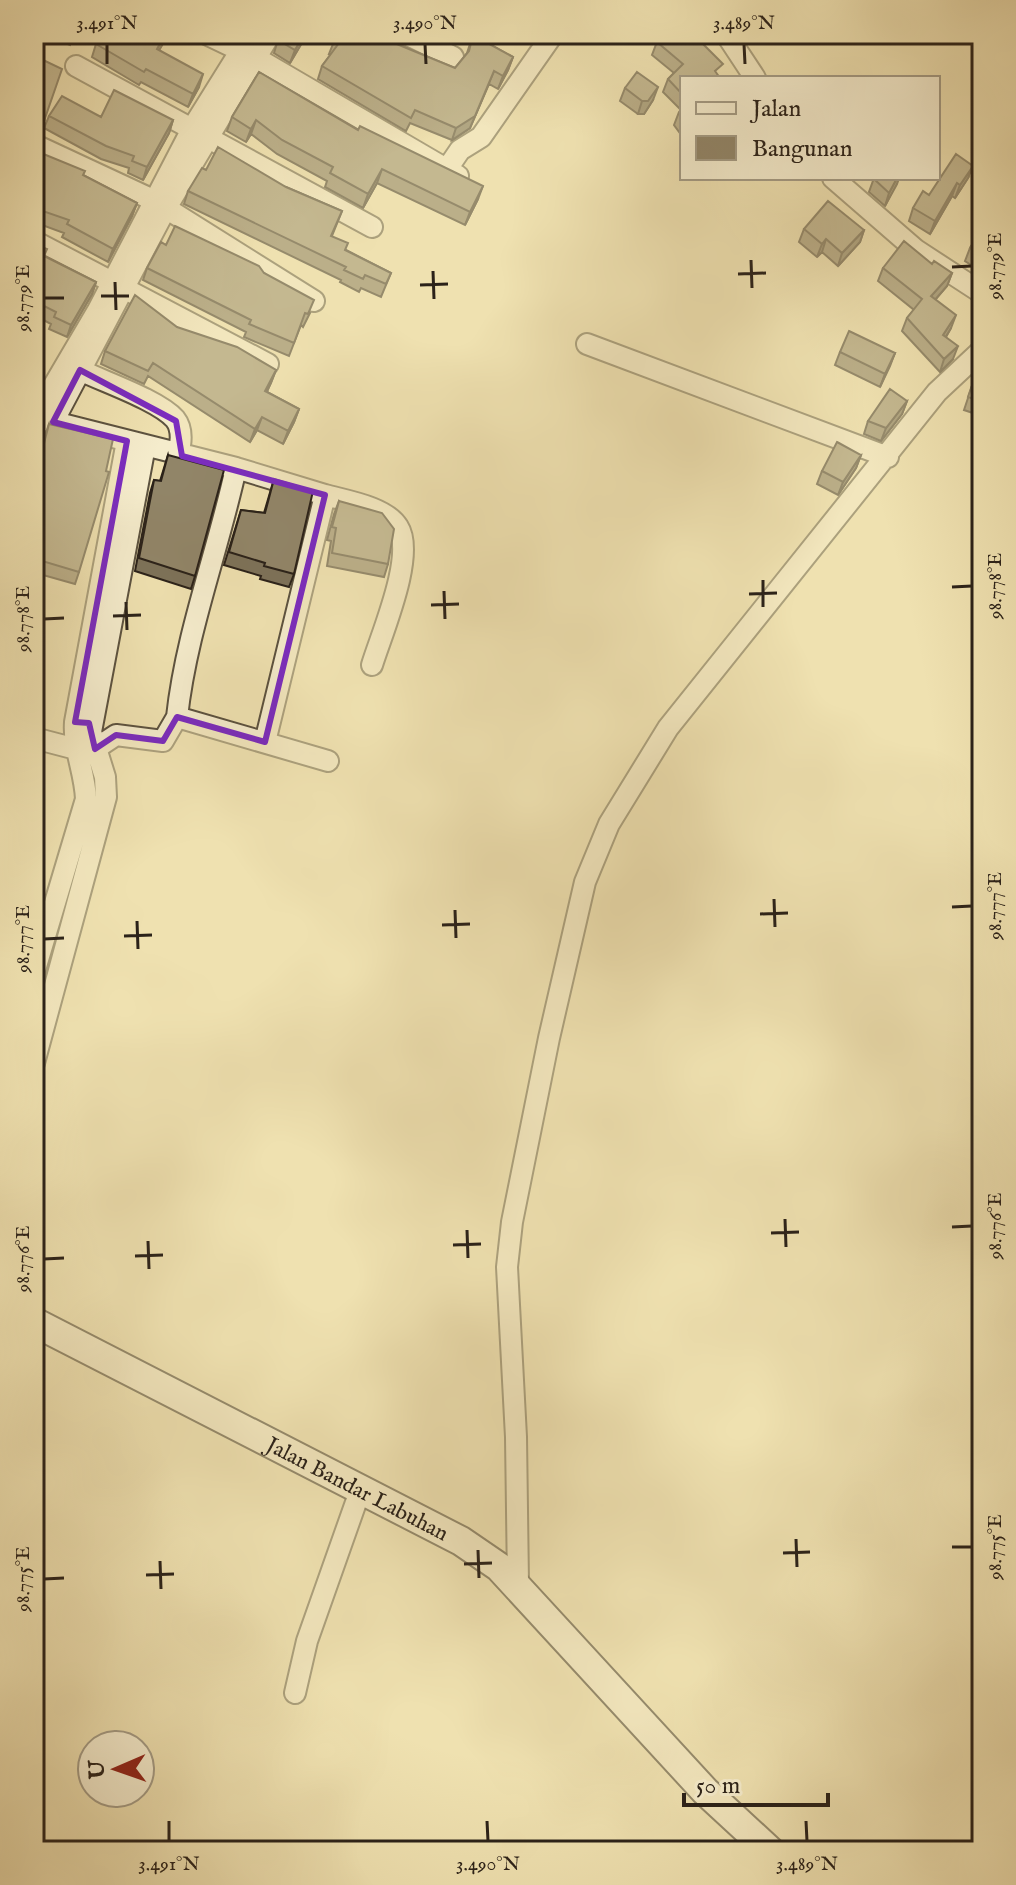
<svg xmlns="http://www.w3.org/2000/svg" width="1016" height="1885" viewBox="0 0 1016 1885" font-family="'IM FELL English',serif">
<rect width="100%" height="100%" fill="#efe1b0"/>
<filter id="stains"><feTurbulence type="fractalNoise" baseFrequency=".0025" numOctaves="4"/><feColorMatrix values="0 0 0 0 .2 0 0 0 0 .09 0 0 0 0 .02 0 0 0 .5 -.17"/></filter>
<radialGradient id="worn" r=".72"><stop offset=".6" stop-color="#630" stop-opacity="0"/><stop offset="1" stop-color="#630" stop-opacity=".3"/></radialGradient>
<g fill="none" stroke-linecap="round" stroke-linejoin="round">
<defs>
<path id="minor" d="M206 34 256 58 458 176
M406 34 453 57
M726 34 755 78
M76 66 372 227
M35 145 153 200 314 301
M447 169 460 150 481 137 553 34
M833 178 916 250 982 293
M34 241 268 364
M587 344 888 457
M80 370C104 382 158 400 175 419 183 429 181 444 178 455
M34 417 236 468C218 551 186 633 177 717L328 761
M34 419 98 310 193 127 251 34
M53 422 166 208 270 34
M236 468 325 495 265 742
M325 495C347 501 386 507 398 527 416 555 381 635 372 665
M34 738 76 749H95L116 735 163 741 177 717
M34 973 86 799C85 772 73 749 75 722L127 441
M34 1063 106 797 105 777 91 732 145 446
M518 1583 516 1437 507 1267 512 1222 549 1038 585 882 609 824 668 728 937 392 982 350
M295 1693 307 1641 360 1491"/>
<g id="secondary">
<path id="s1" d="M34 1322 461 1541 499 1567 705 1791 770 1851"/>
</g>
</defs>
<use href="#minor" stroke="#5c523f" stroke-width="24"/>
<use href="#secondary" stroke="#2b2219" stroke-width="32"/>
<use href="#minor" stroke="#f5eccc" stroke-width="20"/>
<use href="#secondary" stroke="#f5eccc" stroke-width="28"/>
</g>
<path fill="#7d7259" stroke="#2b2219" stroke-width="2" d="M41 34H74L70 45Z
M135 34H168L159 50 199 87 188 107 141 82 139 85 92 57 96 44 132 40Z
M337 34 394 43 455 68 467 53 473 35 513 57 508 70 498 89 489 84 470 128 452 140 410 123 406 131 318 79 322 66 331 54H329Z
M701 34 682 78V136L674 125 679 112 681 110 663 92 668 79 674 73 652 55 657 42Z
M278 40 303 41 290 63 274 53Z
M259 72 478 199 465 225 377 183 363 208 325 187 327 181 277 154 251 134 246 142 227 131 232 117Z
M625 88 653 100 644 114H638L620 101Z
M49 116 101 117 173 120 169 133 143 180 128 173 129 168 101 159 44 128Z
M206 170 286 187 342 211 332 236 346 250 391 273 381 297 361 288 359 292 340 282 341 280 184 204 188 191Z
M34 171 83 175 137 203 132 216 108 262 62 237 64 233 34 222Z
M874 178H899L885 206 869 192Z
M968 178 955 198 952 196 930 234 909 221 913 208 929 195Z
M982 228V272L965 261 970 248Z
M804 229 864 230 860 242 838 266 822 252 817 257 799 242Z
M34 244 45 256 96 282 92 294 67 337 49 329 51 324 34 315Z
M166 245 264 273 310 313 303 327 301 325 289 356 244 337 246 332 143 280 147 268Z
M932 264 952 273 947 286 935 300 951 328 946 337 953 359 940 372 902 331 907 318 914 310 878 281 883 268Z
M105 351 276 370 267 392 299 409 294 422 283 444 257 430 250 442 148 376 144 384 101 364Z
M840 352 895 353 880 387 835 365Z
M979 365 982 366V416L964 410Z
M907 401 902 414 881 441 864 434 868 421Z
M49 424 79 572 75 584 36 573 34 583V449L40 450Z
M168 455 195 576 191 589 135 571 150 493 154 480 160 481Z
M861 455 856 468 838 495 817 484 822 471Z
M274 479 294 574 289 587 260 579 261 576 224 565 241 510 264 513Z
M339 501 388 564 384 577 327 566 331 541 327 540 334 514Z"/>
<path fill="#665d49" stroke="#2b2219" stroke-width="2" d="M165 34H168L167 37 152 62 157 49Z
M304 34H306L303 41 290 63 295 50Z
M513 57 508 70 498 89 503 76Z
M494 71 470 128 452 140 456 128Z
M203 74 199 87 188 107 193 94Z
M658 87 653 100 644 114H638L642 101Z
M173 120 169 133 143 180 147 167Z
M256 120 251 134 246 142 251 129Z
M44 121 39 133H34V122Z
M973 166 968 178 955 198 960 185Z
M382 169 377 183 363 208 368 194Z
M897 178H899L897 184 885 206 889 193Z
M957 183 952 196 930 234 935 221Z
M483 186 478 199 465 225 470 212Z
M137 203 132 216 108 262 113 249Z
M864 230 860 242 838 266 842 253Z
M826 239 822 252 817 257 822 244Z
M952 273 947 286 927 309 931 296Z
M96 282 92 294 67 337 71 325Z
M956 315 951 328 939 348 943 335Z
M958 346 953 359 940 372 944 359Z
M895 353 890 366 880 387 885 374Z
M276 370 271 383 260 404 265 391Z
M907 401 902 414 881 441 886 428Z
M299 409 294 422 283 444 288 431Z
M262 417 257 430 250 442 255 429Z
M861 455 856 468 838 495 843 482Z"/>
<path fill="#918568" stroke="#2b2219" stroke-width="2" d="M103 34H124L132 40 135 34H165L157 49 203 74 193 94 146 69 144 72 96 44Z
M282 34H304L295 50 278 40Z
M337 34H386L396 38 394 43 455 68 469 51 473 35 513 57 503 76 494 71 475 116 456 128 415 110 411 118 322 66 339 43 334 41Z
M663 34H698L696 37 723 64 715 71 720 78H682V94L668 79 683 64 657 42Z
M41 59 62 69 44 121 34 122V75Z
M259 72 358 130 360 126 483 186 470 212 382 169 368 194 330 173 333 167 282 140 256 120 251 129 232 117Z
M637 72 658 87 648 101H642L625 88Z
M114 90 173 120 147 167 132 161 134 156 106 146 49 116 62 96 101 117Z
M218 147 286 187 342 211 331 236 348 243 345 250 391 273 386 284 365 275 363 279 344 270 346 267 188 191 202 168 206 170Z
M41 153 85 171 83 175 137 203 113 249 67 224 69 220 34 208V171Z
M956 154 973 166 960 185 957 183 935 221 913 208 923 191 929 195Z
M874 178H897L889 193 874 179Z
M828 201 864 230 842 253 826 239 822 244 804 229Z
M175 226 259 266 264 273 314 300 308 314 305 313 294 343 249 324 251 320 147 268 161 242 166 245Z
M982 228V256L970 248Z
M904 241 932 264 934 261 952 273 931 296 956 315 943 335 958 346 944 359 907 318 922 299 883 268Z
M34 244 47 249 44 256 96 282 71 325 54 317 56 312 34 301Z
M135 295 177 327 237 347 276 370 265 391 299 409 288 431 262 417 255 429 153 363 148 371 105 351Z
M849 331 895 353 885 374 840 352Z
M979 365 982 366V402L968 397Z
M890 389 907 401 886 428 868 421Z
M49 424 113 439 106 471 109 472 79 572 39 560 35 580H34V449L42 451Z
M837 442 861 455 843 482 822 471Z
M168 455 224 470 195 576 139 558 154 480 161 481Z
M274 479 313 491 294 574 264 566 265 563 229 552 241 510 265 513Z
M339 501 382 513 394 529 388 564 332 553 336 528 332 527Z"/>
<path d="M0 0H1016V1885H0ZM80 370 176 421 182 456 325 495 265 742 177 717 163 741 116 735 95 749 89 723 75 722 127 441 53 422Z" fill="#efe1b0" fill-opacity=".55" fill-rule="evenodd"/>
<path fill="none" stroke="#7b2cbf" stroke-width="6" stroke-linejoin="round" d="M80 370 176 421 182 456 325 495 265 742 177 717 163 741 116 735 95 749 89 723 75 722 127 441 53 422Z"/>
<path fill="none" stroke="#2b2219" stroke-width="3" d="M107 44V64M425 44 426 64M744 44 745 64M751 260 752 288M952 267 972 266M433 271 434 299M738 274 766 273M115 282 116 310M420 285 448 284M101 296H129M44 298H64M763 580V607M952 587 972 586M444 591 445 619M749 594 777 593M126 602 127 630M431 605 459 604M113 616 141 615M44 619 64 618M774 899 775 927M952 907 972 906M455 910 456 938M760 914 788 913M137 921 138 949M442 925 470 924M124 936 152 935M44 939 64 938M785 1219 786 1247M952 1227 972 1226M467 1230 468 1258M771 1233 799 1232M148 1241 149 1269M453 1245 481 1244M135 1256 163 1255M44 1259 64 1258M796 1539 797 1567M952 1547H972M478 1550 479 1578M783 1553 810 1552M160 1561 161 1589M464 1564 492 1563M146 1575 174 1574M44 1579 64 1578M169 1821V1841M487 1821 488 1841M806 1821 807 1841"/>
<g text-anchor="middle" stroke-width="8" stroke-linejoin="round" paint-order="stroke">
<g font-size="22" fill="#2b2219" stroke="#f5eccc">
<text dy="8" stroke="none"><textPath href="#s1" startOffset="364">Jalan Bandar Labuhan</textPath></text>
</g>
</g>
<rect width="1016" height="1885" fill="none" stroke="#efe1b0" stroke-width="88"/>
<rect x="680" y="76" width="260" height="104" fill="#f5eccc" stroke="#a49b84" stroke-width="2"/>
<rect x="696" y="102" width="40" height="12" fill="#f5eccc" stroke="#a49b84" stroke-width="2"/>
<text x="752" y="116" font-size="24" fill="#2b2219">Jalan</text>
<rect x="696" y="136" width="40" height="24" fill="#918568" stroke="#a49b84" stroke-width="2"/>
<text x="752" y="156" font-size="24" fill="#2b2219">Bangunan</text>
<g transform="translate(116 1769) rotate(268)"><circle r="38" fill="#f5eccc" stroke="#a49b84" stroke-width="2"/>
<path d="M0-6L14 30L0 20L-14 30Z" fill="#8f2418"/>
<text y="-12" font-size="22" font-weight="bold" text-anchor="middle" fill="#2b2219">U</text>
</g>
<path d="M684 1793v12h144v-12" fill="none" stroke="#2b2219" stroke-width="4"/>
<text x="696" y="1793" font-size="24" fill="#2b2219" stroke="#f5eccc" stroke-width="6" paint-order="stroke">50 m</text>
<rect x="44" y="44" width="928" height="1797" fill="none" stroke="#2b2219" stroke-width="3"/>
<g font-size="20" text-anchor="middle" fill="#2b2219">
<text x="107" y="29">3.491°N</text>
<text x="425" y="29">3.490°N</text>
<text x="744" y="29">3.489°N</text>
<text transform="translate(994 266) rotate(-90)" y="7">98.779°E</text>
<text transform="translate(22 298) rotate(-90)" y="7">98.779°E</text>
<text transform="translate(994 586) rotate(-90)" y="7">98.778°E</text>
<text transform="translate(22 619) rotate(-90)" y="7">98.778°E</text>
<text transform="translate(994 906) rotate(-90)" y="7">98.777°E</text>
<text transform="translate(22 939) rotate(-90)" y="7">98.777°E</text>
<text transform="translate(994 1226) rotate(-90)" y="7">98.776°E</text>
<text transform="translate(22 1259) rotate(-90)" y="7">98.776°E</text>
<text transform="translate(994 1547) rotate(-90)" y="7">98.775°E</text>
<text transform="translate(22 1579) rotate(-90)" y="7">98.775°E</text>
<text x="169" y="1870">3.491°N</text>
<text x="488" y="1870">3.490°N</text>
<text x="807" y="1870">3.489°N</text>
</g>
<rect width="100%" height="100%" filter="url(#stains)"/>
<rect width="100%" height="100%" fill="url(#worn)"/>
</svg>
